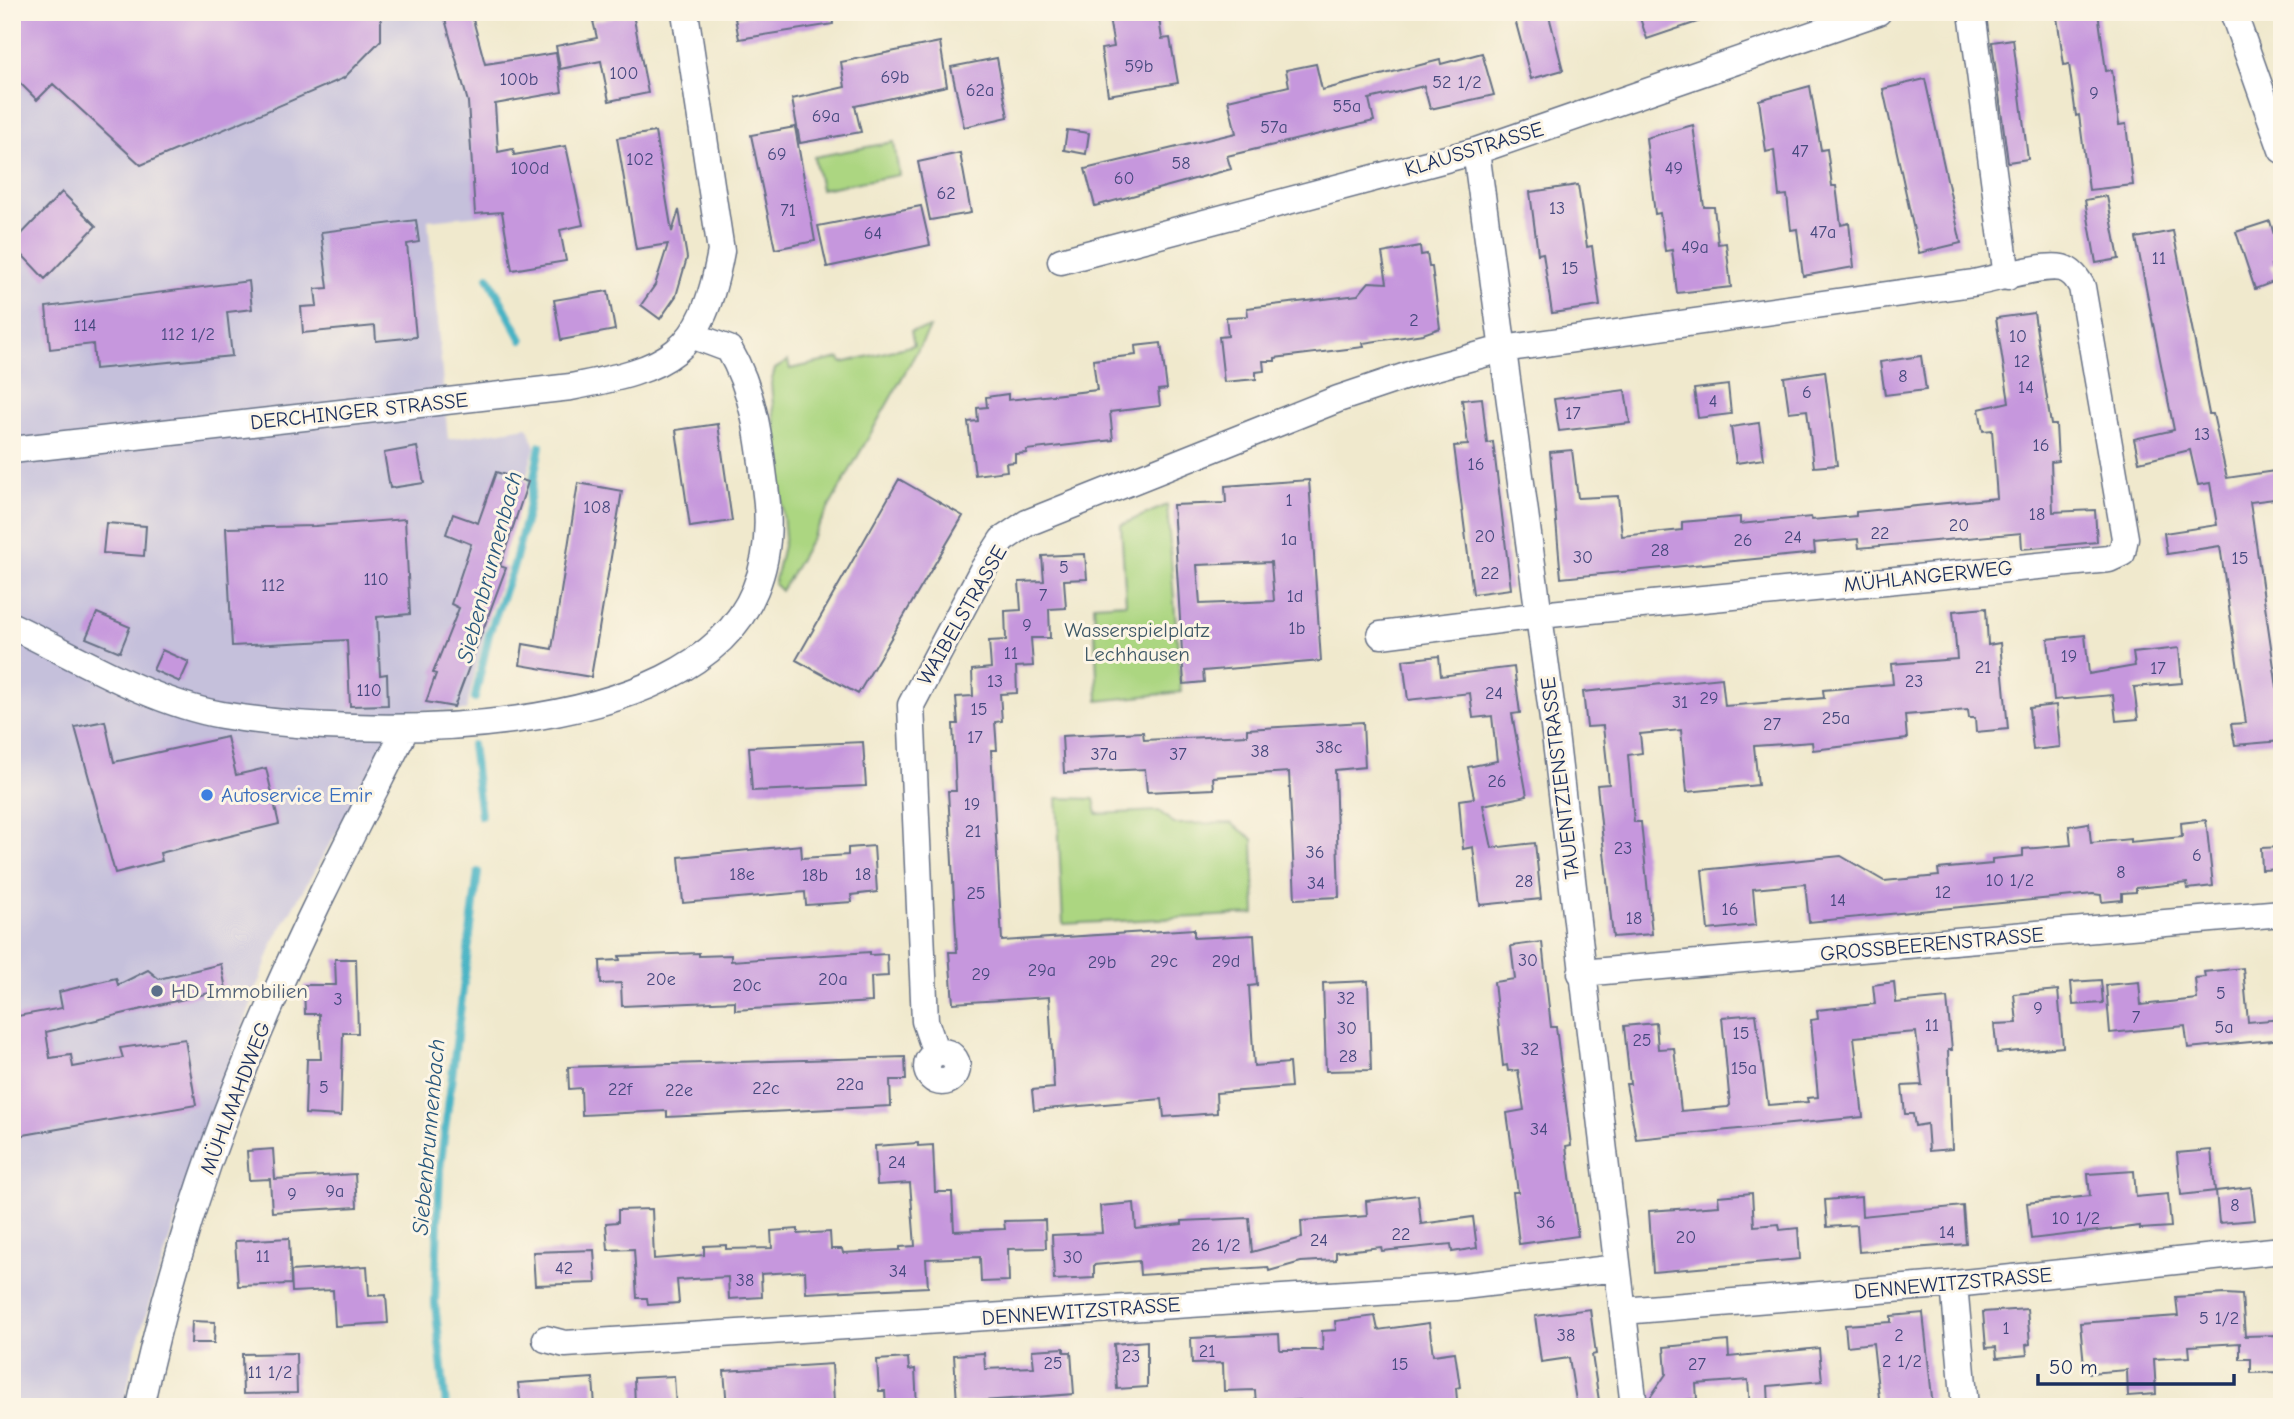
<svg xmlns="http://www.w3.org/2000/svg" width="2294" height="1419" viewBox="0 0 2294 1419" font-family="'Comic Neue',sans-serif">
<rect width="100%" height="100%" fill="#fcf5e5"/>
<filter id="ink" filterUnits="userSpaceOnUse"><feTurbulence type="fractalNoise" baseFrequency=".0143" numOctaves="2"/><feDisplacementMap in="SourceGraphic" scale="14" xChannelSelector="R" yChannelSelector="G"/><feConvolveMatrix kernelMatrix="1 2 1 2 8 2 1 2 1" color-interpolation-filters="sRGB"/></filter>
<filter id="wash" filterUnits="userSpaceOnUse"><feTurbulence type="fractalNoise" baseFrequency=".00686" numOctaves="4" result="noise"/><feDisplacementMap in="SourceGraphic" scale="28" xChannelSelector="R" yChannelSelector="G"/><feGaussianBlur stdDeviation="1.57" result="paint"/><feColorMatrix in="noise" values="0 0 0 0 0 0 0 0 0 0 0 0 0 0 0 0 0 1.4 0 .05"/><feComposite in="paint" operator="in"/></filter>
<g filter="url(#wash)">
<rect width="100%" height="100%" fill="#f0e9cd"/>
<path fill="#c5c0db" d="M12 12H472L497 100 503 213 428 220 448 439 528 427 535 447 500 565 466 711 408 710 274 940 187 1184 134 1353 124 1407H12Z"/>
<path fill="#acd681" stroke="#648270" stroke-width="2" d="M894 142 899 175 821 189 814 157Z
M930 328 796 566 781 591 774 584 785 537 771 383 775 369 788 361 790 369 840 358 842 363 914 345 911 331Z
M1167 505 1181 692 1098 701 1094 605 1126 603 1121 525Z
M1057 798 1094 799 1097 814 1159 811 1174 824 1231 823 1253 839 1255 914 1063 924Z"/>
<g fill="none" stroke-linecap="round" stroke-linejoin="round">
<path stroke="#47b3c4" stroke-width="8" d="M488 277 522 340
M475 698 489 634 514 565 527 514 540 446
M472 745 481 816
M446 1407 435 1303 440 1169 478 872"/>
</g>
<g id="blocks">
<path fill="#c697dd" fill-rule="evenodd" d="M12 12H381V40L344 78 141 165 53 84 37 100 12 75Z
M443 12H471L485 64 556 53 562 92 495 104 498 152 513 149 514 155 566 146 583 225 560 230 566 261 512 270 502 212 475 214 468 102Z
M770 12H832L833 24 739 39 735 18Z
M1108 12H1158L1162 39 1170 38 1178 83 1108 95 1101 49 1114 47Z
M1513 12H1548L1563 70 1531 79Z
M1638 12H1715V16L1647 39Z
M2098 12 2106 71 2112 70 2119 125 2126 124 2133 185 2089 190 2079 115 2076 116 2069 64 2064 65 2057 17Z
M633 14 648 93 609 101 601 61 560 69 556 46 597 38 593 21Z
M2013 39 2028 159 2008 162 1992 42Z
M940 42 947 86 855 106 861 132 800 143 792 99 845 87 841 62Z
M1482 53 1494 95 1430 109 1424 86 1369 99 1374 121 1227 156 1231 169 1095 206 1085 169 1236 133 1228 100 1289 86 1286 70 1316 64 1322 90 1440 60 1441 64Z
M997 58 1008 117 964 127 951 67Z
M1925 79 1961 243 1919 253 1883 89Z
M1810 86 1821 150 1827 149 1832 186H1836L1841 225 1849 223 1854 267 1803 276 1797 229 1791 230 1787 195 1779 196 1774 150 1766 152 1759 100Z
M1693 125 1704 207H1714L1718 244 1726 243 1731 287 1677 293 1672 250 1665 251 1660 213 1655 214 1646 138Z
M795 127 815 241 775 249 751 135Z
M1067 130 1089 133 1086 154 1064 150Z
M655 132 672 232 679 210 687 258 676 296 660 319 641 305 655 285 668 244 636 249 617 138Z
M960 153 971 213 930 220 918 162Z
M1578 185 1587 247 1592 246 1600 306 1552 313 1543 253 1538 254 1530 192Z
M62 192 96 226 45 279 12 244Z
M2107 196 2119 259 2096 263 2085 200Z
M921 206 930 245 827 267 818 226Z
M416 220 419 242 407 244 416 337 376 341 375 326 303 333 301 307 317 306 315 289 328 288 321 232Z
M2270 221 2282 262 2271 265 2276 281 2255 289 2236 232Z
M2173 231 2209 414H2213L2227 478 2282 470V498L2250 502 2282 722V741L2235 745 2231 724 2246 723 2220 546 2167 554 2164 533 2217 525 2210 483 2198 485 2190 450 2139 462 2134 439 2174 430 2136 238Z
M1420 246 1421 255 1427 254 1429 267H1432L1440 328 1423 334 1363 343 1364 347 1275 358V361H1263L1264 371 1256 372V379L1224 382 1219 337 1228 336 1226 317 1248 316 1247 308 1358 295 1369 282 1387 283 1382 253Z
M249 281 252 309 227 312 232 356 95 369 93 344 50 349 46 307Z
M608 291 615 330 561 340 554 300Z
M2034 313 2051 425H2056L2058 461 2051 462 2053 512 2095 510 2097 542 2022 549 2021 533 1859 548 1858 539 1814 543 1815 553 1561 578 1550 452 1572 450 1578 498 1618 496 1622 536 1682 530V522L1740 517V524L1811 517 1812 520 1856 516V512L1997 498 1992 430 1983 431 1979 409 2009 402 1996 318Z
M1161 343 1167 389 1158 390 1160 406 1110 412 1113 440 1026 450 1027 453 1015 454V462L1006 463 1007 471 975 475 968 422 978 421 977 408 987 407 986 397 1008 394V400L1097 390 1093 360 1136 355 1135 346Z
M1921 356 1926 390 1885 395 1880 362Z
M1825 371 1837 465 1814 467 1807 410 1789 412 1784 377Z
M1728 385 1731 414 1698 418 1694 389Z
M1625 390 1630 423 1559 431 1554 399Z
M1482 398 1487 443 1493 442 1511 589 1473 594 1454 446 1468 445 1462 400Z
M1759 423 1764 459 1736 463 1731 427Z
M718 424 732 521 690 527 676 430Z
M417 447 424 483 390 488 384 453Z
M496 472 528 482 500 566 506 568 454 707 426 702 436 674 433 673 459 608 451 604 471 544 446 534 453 514 478 523Z
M899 479 963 516 858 694 796 660Z
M1309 480 1321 661 1203 671 1204 682 1184 684 1173 505 1226 503 1225 486ZM1271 562 1274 601 1200 604 1197 565Z
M578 483 622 491 591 677 520 665 523 644 552 649Z
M405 519 410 614 377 617 380 675 387 674 388 705 350 706 347 640 232 646 226 528 315 526Z
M106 523 146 526 144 556 103 553Z
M1085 554 1087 579 1064 580 1066 608 1049 609 1050 638H1031L1033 666 1016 667 1017 693 1000 694 1002 721 995 722 997 750H991L1002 941 1194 929V938L1254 935 1257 985 1249 986 1254 1066 1289 1063 1291 1087 1216 1093 1217 1113 1164 1117 1162 1099 1034 1110 1032 1090 1054 1088 1049 997 953 1003 949 952H957L948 791H956L953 724H958L956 697 973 696 972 670 991 668 989 641 1006 640 1005 611 1021 610 1019 582 1044 581 1042 556Z
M1986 608 1988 645 2000 643 2008 729 1976 732 1975 718H1969L1968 710 1905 715 1907 739 1813 750 1812 742 1754 746 1758 785 1687 792 1681 730 1640 734 1642 753 1628 755 1634 822H1641L1652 934 1613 937 1597 785 1609 784 1603 726 1587 727 1583 692 1722 678 1725 706 1824 698 1823 690 1893 684 1891 664 1957 659 1953 611Z
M97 613 130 627 120 652 86 638Z
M2085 635 2089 674 2135 666 2133 653 2179 648 2182 683 2134 687 2138 719 2116 721 2113 695 2054 700 2048 639Z
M162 650 189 662 180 682 153 670Z
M1439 656 1441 676 1514 667 1520 713 1512 714 1527 796 1483 805 1492 848 1535 843 1541 899 1480 905 1473 847 1463 849 1459 800 1474 798 1468 767 1497 761 1492 716 1473 718 1470 693 1408 700 1403 660Z
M2056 705 2060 747 2033 750 2029 708Z
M105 721 114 762 227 737 236 775 266 768 279 824 160 853 162 861 115 873 75 727Z
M1363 722 1365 767 1335 770 1339 897 1295 899 1289 772 1213 777 1214 789 1147 792 1145 769 1064 773 1062 736 1143 732 1144 740 1247 735V729Z
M863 742 866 786 752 791 749 747Z
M2206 820 2213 886 2188 889 2187 883 2136 888V892L2122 893V900L2102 902 2101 895 2093 894 1809 922 1805 884 1753 889 1756 925 1708 930 1702 870 1841 856 1884 881 1939 876 1938 869 1992 864V859L2023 856V849L2071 845 2069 826 2089 823 2091 843 2130 839V842L2182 837 2181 823Z
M801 845 802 858 848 855V848L874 846 877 892 851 895 852 902 806 905 805 892 683 903 679 857Z
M2282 847V869L2262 870 2261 848Z
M1542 942 1551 1027H1556L1571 1145 1566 1146 1578 1236 1519 1244 1513 1192H1518L1507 1113 1524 1110 1518 1070 1508 1071 1507 1065 1503 1066 1494 982 1515 979 1511 946Z
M870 952V955L887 954 888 976 871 977 872 1002 735 1010V1001L622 1006 621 983 601 984 600 961 620 960 619 956 699 953V956L731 955V961Z
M335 959H356L358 1033H343L341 1116 305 1114 307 1059H321L319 1014H305L304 985H336Z
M221 964 226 989 46 1032 50 1058 71 1055 73 1067 123 1058 120 1048 185 1039 196 1105 12 1137V1017L62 1008 59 992 116 978 118 985 148 970 159 979Z
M2243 968 2248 1022 2282 1019V1039L2188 1048 2185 1026 2110 1033 2106 985 2139 982 2141 1005 2197 999 2195 978 2205 977 2204 972Z
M2101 980 2103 1003 2073 1005 2071 982Z
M1368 981 1371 1070 1326 1071 1323 983Z
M1894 982 1896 1003 1947 998 1952 1050H1948L1952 1149 1929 1151 1927 1124 1915 1126 1913 1114H1905L1902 1086 1922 1085 1916 1032 1854 1037 1863 1117 1636 1139 1626 1084H1630L1624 1026 1656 1023 1658 1049 1674 1048 1681 1111 1728 1107 1730 1105 1722 1017 1756 1014 1768 1105 1808 1102 1807 1098 1818 1097 1811 1020 1818 1019 1817 1010 1875 1004 1873 985Z
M2058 990 2063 1047 1997 1053 1994 1024 2017 1023 2014 994Z
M905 1057 906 1080H890L891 1106 667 1117V1111L582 1115 581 1088 569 1089 568 1067Z
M918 1143V1146L933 1145 935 1192H952L954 1231 1005 1229 1004 1221 1045 1220 1046 1248 1008 1249 1009 1281 981 1282 980 1257 926 1259 928 1287 806 1293 805 1271 761 1274 762 1297 729 1299 728 1277 677 1280 679 1303 648 1305 647 1298H637L634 1249 608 1250 606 1223 618 1222V1210L652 1209 654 1259 704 1255V1246L726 1245V1249L772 1248 771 1231 798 1229V1234L830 1232 831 1249H842L843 1253 900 1250V1247L915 1246 910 1183 877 1185 875 1146Z
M273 1149 275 1179 355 1174 357 1207 272 1212 270 1179 249 1180 247 1151Z
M2211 1150 2215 1191 2181 1195 2177 1153Z
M2134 1171 2136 1197 2168 1194 2171 1227 2140 1229V1226L2031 1239 2027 1203 2090 1196 2088 1174Z
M2251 1187 2255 1220 2219 1223 2216 1191Z
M1752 1193 1754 1226 1779 1224 1780 1230 1798 1228 1800 1259 1653 1272 1649 1211 1719 1206 1718 1196Z
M1418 1195 1421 1224 1473 1217 1477 1248 1452 1252 1451 1244 1382 1251 1381 1247 1336 1252V1260L1301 1262 1269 1271 1268 1267 1140 1275 1139 1261 1094 1265V1278L1054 1280 1052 1235 1102 1233 1100 1206 1134 1203 1136 1229 1182 1224V1221L1249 1218 1252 1252 1302 1238 1301 1221 1367 1216 1366 1201Z
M1861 1197 1862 1216 1963 1206 1966 1244 1859 1252 1857 1225 1827 1227 1825 1200Z
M289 1238 291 1284 238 1286 235 1241Z
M594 1250 596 1283 535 1285 533 1252Z
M367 1266 369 1296 386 1295 388 1323 335 1326 333 1290 292 1292 291 1271Z
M2225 1294 2242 1295 2245 1336 2279 1335 2281 1372 2251 1373V1359H2240V1343L2189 1346 2190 1357 2154 1359 2156 1394 2128 1396 2127 1370 2089 1373 2088 1365H2084L2080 1323 2178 1316 2176 1297Z
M1590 1309 1596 1354 1592 1355 1600 1407H1577L1569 1358 1541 1362 1535 1316Z
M2027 1309 2030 1344 2026 1345 2027 1355 1997 1358 1996 1347 1986 1348 1983 1312Z
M1923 1313 1933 1407H1880L1873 1343 1847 1346 1845 1325 1891 1322V1316Z
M1375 1316 1378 1330 1429 1323 1433 1355 1455 1352 1460 1387 1456 1388 1457 1400 1422 1404 1421 1399 1366 1407H1301L1300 1400 1256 1404 1255 1390 1224 1391 1223 1363 1192 1364 1191 1338 1279 1334 1280 1350H1323L1322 1331 1336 1330 1335 1321Z
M192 1321 215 1322 214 1343H191Z
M1147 1341V1387L1117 1389 1114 1344Z
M1728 1341 1729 1357 1819 1348 1822 1381 1768 1386 1769 1407H1750L1748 1380 1696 1384 1697 1399 1649 1403V1399L1666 1374 1664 1347Z
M1064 1348V1352H1071L1074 1394 957 1403 954 1355 984 1353 985 1369 1034 1367 1032 1350Z
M296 1353 297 1393 243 1394 242 1354Z
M908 1358 909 1370 915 1369 917 1407H886L885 1391H879L877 1360Z
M832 1364 834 1403 727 1407 724 1371Z
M674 1376 676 1407H635L634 1378Z
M593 1378 595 1407H521L518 1383Z"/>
</g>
</g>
<g filter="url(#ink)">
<use href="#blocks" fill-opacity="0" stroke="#667085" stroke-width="2"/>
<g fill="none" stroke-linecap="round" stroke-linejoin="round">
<defs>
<path id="minor" d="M1972 12 2007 277
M2233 12 2282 150
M1476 151 1555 734 1634 1407
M1061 261 1476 151 1878 12
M12 450 571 387C670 368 702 356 721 251L685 12
M12 626C79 658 149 702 222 715 357 738 691 746 755 590 769 557 770 521 765 486 759 437 754 392 729 349L694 336
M1581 973 2282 913
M927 1067a15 15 0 1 1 30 0a15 15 0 1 1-30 0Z
M936 1053 925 1021 911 705 982 571 1002 540 1027 523 1338 399 1421 371 1502 349 1973 283C1996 279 2041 264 2062 268 2072 271 2077 278 2082 287L2125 538 2122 553 2109 559 1540 615 1381 635
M1954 1284 1965 1407
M1623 1311 1954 1284 2282 1250
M546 1339 565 1344 1455 1287 1617 1268
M140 1407C169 1271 213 1136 269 1009 310 913 359 821 406 728"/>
</defs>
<use href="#minor" stroke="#667085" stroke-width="29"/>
<use href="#minor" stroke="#fff" stroke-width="26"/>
</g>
</g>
<circle fill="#3f7fe0" stroke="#fcf5e5" stroke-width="2.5" cx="207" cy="795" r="7"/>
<circle fill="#5c6f8a" stroke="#fcf5e5" stroke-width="2.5" cx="157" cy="991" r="7"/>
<g text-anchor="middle" stroke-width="6" stroke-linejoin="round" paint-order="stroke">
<g font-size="18" fill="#46497e">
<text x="1139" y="72">59b</text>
<text x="624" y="79">100</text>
<text x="895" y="83">69b</text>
<text x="519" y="85">100b</text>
<text x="1457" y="88">52 1/2</text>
<text x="980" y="96">62a</text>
<text x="2094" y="99">9</text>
<text x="1347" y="112">55a</text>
<text x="826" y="122">69a</text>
<text x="1274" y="133">57a</text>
<text x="1800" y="157">47</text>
<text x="777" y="160">69</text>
<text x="640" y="165">102</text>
<text x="1181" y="169">58</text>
<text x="530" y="174">100d</text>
<text x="1674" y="174">49</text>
<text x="1124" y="184">60</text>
<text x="946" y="199">62</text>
<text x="1557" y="214">13</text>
<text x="788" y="216">71</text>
<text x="1823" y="238">47a</text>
<text x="873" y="239">64</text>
<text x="1695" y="253">49a</text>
<text x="2159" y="264">11</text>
<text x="1570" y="274">15</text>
<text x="1414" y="326">2</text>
<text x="85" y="331">114</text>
<text x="188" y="340">112 1/2</text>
<text x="2018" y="342">10</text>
<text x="2022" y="367">12</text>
<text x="1903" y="382">8</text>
<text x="2026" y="393">14</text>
<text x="1807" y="398">6</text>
<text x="1713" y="407">4</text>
<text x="1573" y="419">17</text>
<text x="2202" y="440">13</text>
<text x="2041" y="451">16</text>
<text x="1476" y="470">16</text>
<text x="1289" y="506">1</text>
<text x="597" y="513">108</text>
<text x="2037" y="520">18</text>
<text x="1959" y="531">20</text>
<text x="1880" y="539">22</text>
<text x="1485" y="542">20</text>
<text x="1793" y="543">24</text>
<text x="1289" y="545">1a</text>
<text x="1743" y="546">26</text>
<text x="1660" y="556">28</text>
<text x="1583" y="563">30</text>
<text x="2240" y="564">15</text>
<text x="1064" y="573">5</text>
<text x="1490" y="579">22</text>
<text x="376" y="585">110</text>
<text x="273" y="591">112</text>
<text x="1043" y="601">7</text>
<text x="1295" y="602">1d</text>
<text x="1027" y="631">9</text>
<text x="1297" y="634">1b</text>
<text x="1011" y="659">11</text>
<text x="2069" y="662">19</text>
<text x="1983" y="673">21</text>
<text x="2158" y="674">17</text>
<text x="995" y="687">13</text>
<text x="1914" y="687">23</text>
<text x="369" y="696">110</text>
<text x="1494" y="699">24</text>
<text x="1709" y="704">29</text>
<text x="1680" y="708">31</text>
<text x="979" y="715">15</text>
<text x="1836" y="724">25a</text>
<text x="1772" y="730">27</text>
<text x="975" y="743">17</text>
<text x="1329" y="753">38c</text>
<text x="1260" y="757">38</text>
<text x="1104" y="760">37a</text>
<text x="1178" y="760">37</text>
<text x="1497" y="787">26</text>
<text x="972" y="810">19</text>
<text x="973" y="837">21</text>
<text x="1623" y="854">23</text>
<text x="1315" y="858">36</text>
<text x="2197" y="861">6</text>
<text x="2121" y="878">8</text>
<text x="742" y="880">18e</text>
<text x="863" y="880">18</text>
<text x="815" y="881">18b</text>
<text x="2010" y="886">10 1/2</text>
<text x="1524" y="887">28</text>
<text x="1316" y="889">34</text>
<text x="1943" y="898">12</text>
<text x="976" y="899">25</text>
<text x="1838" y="906">14</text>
<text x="1730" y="915">16</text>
<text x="1634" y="924">18</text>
<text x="1528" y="966">30</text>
<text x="1164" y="967">29c</text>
<text x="1226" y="967">29d</text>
<text x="1102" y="968">29b</text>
<text x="1042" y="976">29a</text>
<text x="981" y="980">29</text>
<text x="661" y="985">20e</text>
<text x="833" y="985">20a</text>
<text x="747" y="991">20c</text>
<text x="2221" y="999">5</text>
<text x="1346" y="1004">32</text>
<text x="338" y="1005">3</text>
<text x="2038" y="1014">9</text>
<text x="2136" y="1023">7</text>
<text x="1932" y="1031">11</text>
<text x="2224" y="1033">5a</text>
<text x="1347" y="1034">30</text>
<text x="1741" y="1039">15</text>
<text x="1642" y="1046">25</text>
<text x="1530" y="1055">32</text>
<text x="1348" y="1062">28</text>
<text x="1744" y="1074">15a</text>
<text x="850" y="1090">22a</text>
<text x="324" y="1093">5</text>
<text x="766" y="1094">22c</text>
<text x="620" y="1095">22f</text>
<text x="679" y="1096">22e</text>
<text x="1539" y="1135">34</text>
<text x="897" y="1168">24</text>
<text x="335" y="1197">9a</text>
<text x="292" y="1200">9</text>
<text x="2235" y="1211">8</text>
<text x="2076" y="1224">10 1/2</text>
<text x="1546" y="1228">36</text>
<text x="1947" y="1238">14</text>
<text x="1401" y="1240">22</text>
<text x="1686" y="1243">20</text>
<text x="1319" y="1246">24</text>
<text x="1216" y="1251">26 1/2</text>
<text x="263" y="1262">11</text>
<text x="1073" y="1263">30</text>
<text x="564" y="1274">42</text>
<text x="898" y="1277">34</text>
<text x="745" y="1286">38</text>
<text x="2219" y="1324">5 1/2</text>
<text x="2006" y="1334">1</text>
<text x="1566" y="1341">38</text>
<text x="1899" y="1341">2</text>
<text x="1207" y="1357">21</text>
<text x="1131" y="1362">23</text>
<text x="1902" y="1367">2 1/2</text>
<text x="1053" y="1369">25</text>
<text x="1400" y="1370">15</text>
<text x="1697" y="1370">27</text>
<text x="270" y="1378">11 1/2</text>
</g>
<g font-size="21" fill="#1b2f5e" stroke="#fcf5e5">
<text transform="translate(1474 149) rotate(-17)" y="7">KLAUSSTRASSE</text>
<text transform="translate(359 411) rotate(-6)" y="7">DERCHINGER STRASSE</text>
<text transform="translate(1928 576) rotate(-6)" y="7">MÜHLANGERWEG</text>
<text transform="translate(962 615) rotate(-60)" y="7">WAIBELSTRASSE</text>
<text transform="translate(1560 778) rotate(-97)" y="7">TAUENTZIENSTRASSE</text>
<text transform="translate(1932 944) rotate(-5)" y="7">GROSSBEERENSTRASSE</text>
<text transform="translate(235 1098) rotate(-69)" y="7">MÜHLMAHDWEG</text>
<text transform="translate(1953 1283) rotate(-5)" y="7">DENNEWITZSTRASSE</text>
<text transform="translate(1081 1311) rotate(-4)" y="7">DENNEWITZSTRASSE</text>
</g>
<g font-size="21" fill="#3f5967" stroke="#fcf5e5">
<text x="1137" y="637">Wasserspielplatz<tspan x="1137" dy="24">Lechhausen</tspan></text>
</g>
<g font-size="21" fill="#366cbe" stroke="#fcf5e5" text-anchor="start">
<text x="221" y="802">Autoservice Emir</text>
</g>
<g font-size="21" fill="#4e5e75" stroke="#fcf5e5" text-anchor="start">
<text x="171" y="998">HD Immobilien</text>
</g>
<g font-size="23" font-style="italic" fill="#28577d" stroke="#fcf5e5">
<text transform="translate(489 567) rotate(-75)" y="8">Siebenbrunnenbach</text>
<text transform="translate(428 1137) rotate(-85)" y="8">Siebenbrunnenbach</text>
</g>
</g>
<rect width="2294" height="1419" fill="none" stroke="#fcf5e5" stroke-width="42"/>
<path d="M2038 1374v10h196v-10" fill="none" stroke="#1b2f5e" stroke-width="3.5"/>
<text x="2049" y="1374" font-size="21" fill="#1b2f5e" stroke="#fcf5e5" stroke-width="5" paint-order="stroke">50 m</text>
</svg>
